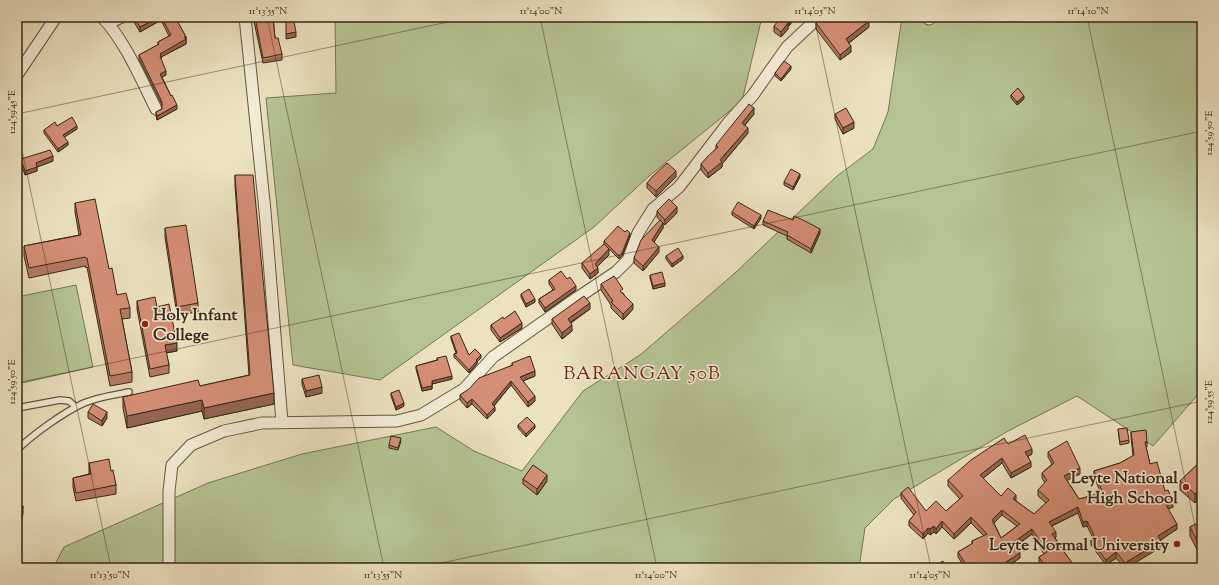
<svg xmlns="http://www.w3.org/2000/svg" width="1219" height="585" viewBox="0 0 1219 585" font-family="'Sorts Mill Goudy',serif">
<rect width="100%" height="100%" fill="#ece2c0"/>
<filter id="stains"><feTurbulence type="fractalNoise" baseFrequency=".005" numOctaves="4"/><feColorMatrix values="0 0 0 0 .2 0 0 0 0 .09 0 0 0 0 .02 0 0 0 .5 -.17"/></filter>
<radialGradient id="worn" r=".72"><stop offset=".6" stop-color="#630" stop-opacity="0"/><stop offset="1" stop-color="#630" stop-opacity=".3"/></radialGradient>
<path fill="#b6c494" stroke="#767654" d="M335 17H762L742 101 648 177 594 227 380 380 293 365 266 98 336 93Z
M902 17H1202V390L1153 446 1077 396 1008 431 894 499 865 528 859 568H53L64 547 208 483 302 454 436 427 474 451 522 471 583 391 640 355 735 273 837 176 873 149 888 112Z
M76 285 93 367 17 384V297Z"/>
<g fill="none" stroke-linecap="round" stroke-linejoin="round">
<defs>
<path id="service" d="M111 25 128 17
M17 408 60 400 69 401 76 407
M17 450C32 435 64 412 84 403 98 397 114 395 129 392"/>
<path id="minor" d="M102 17C124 39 142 81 156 109
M245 17 265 211 282 422
M928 17 929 19
M17 75 56 17
M169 568V491L172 465 191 445 224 431 262 423 397 421 421 415 464 389 493 357 577 298 616 272 628 260 638 233 653 209 679 187 728 123 753 95 787 47 819 17"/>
</defs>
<use href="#service" stroke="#64563e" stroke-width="8"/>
<use href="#minor" stroke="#64563e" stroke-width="13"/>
<use href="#service" stroke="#f3ecd6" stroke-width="5.5"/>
<use href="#minor" stroke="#f3ecd6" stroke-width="11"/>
</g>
<path fill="#b77b65" stroke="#372813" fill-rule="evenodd" d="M136 17H175L186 37V44L161 57V60L166 75 162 77 177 109 157 120 156 116V112L162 109V105L139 59V55L158 45V42L169 36 161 20 140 32 134 22V18Z
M253 17H273L275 38 282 54V60L263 63Z
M782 17H794V19L789 26 788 25V29L781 37 774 32V26L782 18Z
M842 21 869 27 849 43 851 52 840 60 816 29V23Z
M791 69 781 81 775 76V73Z
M1011 95 1024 99 1017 105 1011 98Z
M754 114 745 125 748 133 722 164V167L708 178 701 170V164L716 149V145Z
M835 114 854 128 843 134 835 119Z
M57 126 77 129 64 137 68 145 58 152 44 133V130Z
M21 159 53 161 37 167V171L25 175 21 164Z
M235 175 274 404 204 419 202 411 127 428 123 408V397L200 386 249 375 235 186Z
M676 177 656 197 647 188V183Z
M800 177 793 190 784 185V182Z
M75 203 109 269 117 295 130 308V318L122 319 132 372V382L110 386 87 267 86 268 85 266 29 278 24 256V246L79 235 75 212Z
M657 211 677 213 665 225 663 223V228L654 242 659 252 643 271 634 263V258L661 222 657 217Z
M732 212 761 218 754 229 732 215Z
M763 221 820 233 811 253 787 239V236L763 225Z
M165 228 198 303V312L177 315 165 237Z
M625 232 630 236 622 256 619 259 604 244V241Z
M609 255 597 266 598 273 590 279 582 268V263Z
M666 256 683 259 672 267 666 259Z
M650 275 665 286 653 289 650 278Z
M567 279 576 290 545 312 539 303V299L553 290 549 284V280Z
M601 284 623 293 633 309 623 320 611 308V305L601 290Z
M521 294 535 302 526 307 521 297Z
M137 301 157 307 177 351 166 353 169 365V373L150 377 137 309Z
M590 309 571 323 572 331 562 339 552 324V319Z
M504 319 522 328 500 342 491 330V325Z
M451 336 469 355 481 358 477 362V364L469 373 454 357V354L456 353 451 339Z
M437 358 452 379 432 384V389L422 391 416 369V366L437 360Z
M512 363 535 376 523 381 535 401 528 407 511 385 494 406 495 411 487 419 472 404 467 408 460 400V395L512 365Z
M302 379 322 393 306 397 302 384Z
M391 393 404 406 396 410 391 396Z
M88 412 107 418 102 426 88 418Z
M518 425 535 428 526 437 518 428Z
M1118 429 1129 440V443L1120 445Z
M1131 432 1147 442V447H1146L1150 464 1173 507 1168 509 1177 529 1160 540 1161 547 1131 565 1123 566 1116 558 1106 565 1091 545V540L1093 539V538L1087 526 1083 527 1078 513 1052 526 1056 537 1055 538 1067 556 1076 568H1042L1039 563V557L1044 554 1032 534 1016 546 1020 558 1008 566 1009 568H965L958 557V552L972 544V541L984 536 971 523 954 539 942 527 936 534 934 532 930 535 928 533 923 539 909 526V521L914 515 901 498V493L926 511H946L960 499 948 486V480L1008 444 1032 454 1028 456 1031 467 1011 478 1002 463 983 478 1001 496 1016 501 1034 514 1046 503 1038 496V490L1045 483 1042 478V473L1052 464 1048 457V452L1080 474 1067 480 1079 499 1101 493 1094 477V471L1120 463 1133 456 1131 437ZM1002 515 1017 526 1001 538 994 523Z
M401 441 398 450 389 448V445Z
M1202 460V495L1195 503 1180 490V481Z
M89 463 111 471 116 485V494L76 501 73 487V478L89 474Z
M523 479 547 481 537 495 523 484Z
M1202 521V559L1190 536V527Z"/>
<path fill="#956453" stroke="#372813" d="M160 17H161V20L140 32V27Z
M791 17H794V19L789 26V20Z
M869 21V27L846 45V39Z
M788 23V29L781 37V32Z
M296 32V37L286 39V34Z
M186 37V44L161 57V60L160 56V54Z
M851 46V52L840 60V55Z
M791 66V69L781 81V79Z
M166 71V75L160 78V74Z
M1024 96V99L1017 105V102Z
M177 105V109L157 120V116Z
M754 108V114L742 128V123Z
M854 122V128L843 134V128Z
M77 126V129L63 138V135Z
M748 128V133L722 164V167L708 178V173L720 160Z
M68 142V145L58 152V149Z
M53 156V161L37 167V171L25 175V171L36 163Z
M676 171V177L656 197V191Z
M800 174V177L793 190V187Z
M677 207V213L665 225V220Z
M761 215V218L754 229V226Z
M663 223V228L652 245V240Z
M820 229V233L811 253V249Z
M630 233V236L622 256 619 259V256Z
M659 247V252L643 271V266Z
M609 249V255L595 269V264Z
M683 256V259L672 267V264Z
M598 268V273L590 279V274Z
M665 283V286L653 289V286Z
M576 286V290L545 312V308Z
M535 299V302L526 307V304Z
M590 303V309L568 324V319Z
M633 304V309L623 320V314Z
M522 323V328L500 342V338Z
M572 325V331L562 339V333Z
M177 343V351L165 353V345Z
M481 355V358L477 362V364L469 373V370L476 360Z
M535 371V376L520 382V377Z
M452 376V379L432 384V381Z
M511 381V385L492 408V404Z
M432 386V389L422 391V388Z
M322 387V393L306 397V391Z
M274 393V404L204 419V408Z
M535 396V401L528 407V402Z
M472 399V404L467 408V403Z
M202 400V411L127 428V416Z
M404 403V406L396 410V407Z
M495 407V411L487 419V415Z
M107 412V418L102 426V421Z
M535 425V428L526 437V434Z
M1032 449V454L1025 458V452Z
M1002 458V463L980 481V475Z
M1031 462V467L1011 478V473Z
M1080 468V474L1064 482V476Z
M547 475V481L537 495V489Z
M1202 486V495L1195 503V494Z
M1016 495V501L1013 499Z
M1173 502V507L1166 510V505Z
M23 506V514L17 539V531Z
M1078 507V513L1049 527V522Z
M1002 510V515L992 525V520Z
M971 517V523L954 539V534Z
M942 521V527L936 534V529Z
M1087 521V526L1083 527V522Z
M1177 524V529L1158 542V536Z
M934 526V532L930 535V529Z
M928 528V533L923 539V534Z
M1032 529V534L1014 547V542Z
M1056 532V537L1052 540V534Z
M1161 541V547L1127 568H1125V563Z
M1116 552V558L1106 565V560Z
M1020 553V558L1006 567V562Z"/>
<path fill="#d58f76" stroke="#372813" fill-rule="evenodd" d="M136 17H160L140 27 134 18Z
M161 17H175L186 37H184L186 39 160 54 161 55 160 56 166 71 160 74 171 96 172 95 177 105 157 116 156 112 162 109V102L139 55 159 44 158 42 171 35Z
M255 17H273L275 38H278L282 54 263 58Z
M286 17H293L296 32 286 34Z
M781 17 788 23 781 32 774 26Z
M785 17H791L789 20Z
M823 17H838L842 21 847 17H866L869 21 846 39 851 46 840 55 816 23Z
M784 61 791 66 781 79 775 73Z
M1018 88 1024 96 1017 102 1011 95Z
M749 104 754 108 742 123 748 128 720 160 722 162 708 173 701 164 708 156 718 147 716 145Z
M846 108 854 122 843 128 835 114Z
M72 117 77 126 63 135 68 142 58 149 44 130 55 122 57 126Z
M50 150 53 156 36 163 37 167 25 171 21 159Z
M667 163 676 171 656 191 647 183 653 176Z
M791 169 800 174 793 187 784 182Z
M235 175H253L274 393 204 408 202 400 127 416 123 397 198 380 200 386 250 375Z
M95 199 109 269 112 268 117 295 126 293 130 308 120 309 132 372 110 376 87 258H86L85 257 29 268 24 246 81 235 75 203Z
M669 199 677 207 665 220 657 211Z
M738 202 761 215 754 226 732 212Z
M768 210 793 220 794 216 805 221 820 229 811 249 787 235 788 232 763 221Z
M660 220 663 223 652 240 659 247 643 266 634 258 641 240Z
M186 225 198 303 177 307 165 228Z
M618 226 625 232 627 230 630 233 622 253 619 256 604 241Z
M604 244 609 249 595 264 598 268 590 274 582 263Z
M678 248 683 256 672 264 666 256Z
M561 271 567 279 570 277 576 286 545 308 539 299 555 289 549 280Z
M662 272 665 283 653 286 650 275Z
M614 276 623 289 620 291 633 304 623 314 611 302 613 301 601 284Z
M529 289 535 299 526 304 521 294Z
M584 296 590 303 568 319 572 325 562 333 552 319Z
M155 297 157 307 169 304 177 343 165 345 169 365 150 369 137 301Z
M515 311 522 323 500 338 491 325 503 317 504 319Z
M459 333 469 355 475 349 481 355 476 360 477 361 469 370 454 354 457 353 451 336Z
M446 356 452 376 432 381V386L422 388 416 366 438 360 437 358Z
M530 356 535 371 520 377 535 396 528 402 511 381 492 404 495 407 487 415 472 399 467 403 460 395 469 389 479 378 513 365 512 363Z
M319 375 322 387 306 391 302 379Z
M399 390 404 403 396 407 391 393Z
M93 404 107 412 102 421 88 412Z
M527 417 535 425 526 434 518 425Z
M1127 428 1129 440 1120 442 1118 429Z
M1146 430 1147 442H1145L1150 464 1157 462 1165 491 1168 490 1173 502 1166 505 1177 524 1158 536 1161 541 1125 563 1116 552 1106 560 1091 540 1094 538 1093 536 1094 535 1087 521 1083 522 1078 507 1049 522 1056 532 1052 534 1067 556 1076 568H1046L1039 557 1047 552 1032 529 1014 542 1020 553 1006 562 1009 568H968L958 552 973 543 972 541 987 534 971 517 954 534 942 521 936 529 934 526 930 529 928 528 923 534 909 521 916 512 901 493 908 487 926 511 936 501 946 511 963 496 948 480 971 460 1004 438 1008 444 1025 435 1032 449 1025 452 1031 462 1011 473 1002 458 980 475 1001 496 1008 488 1016 495 1013 499 1034 514 1049 500 1038 490 1047 480 1042 473 1054 463 1048 452 1067 441 1080 468 1064 476 1079 499 1103 493 1094 471 1120 463 1134 455 1131 432ZM1002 510 1020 524 1001 538 992 520Z
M391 436 401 438 398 448 389 445Z
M109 459 111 471 113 470 116 485 76 493 73 478 91 474 89 463Z
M1202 460V486L1195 494 1180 481Z
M533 465 547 475 537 489 523 479Z
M17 504 23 506 17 531Z
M1202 521V550L1190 527Z
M943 561 945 568H931Z
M1126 564 1145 568H1117Z"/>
<path fill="none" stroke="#372813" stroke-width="1" stroke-opacity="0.45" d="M267 17 384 568M540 17 657 568M814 17 931 568M1087 17 1202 559M17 114 471 17M17 127 111 568M17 383 1202 131M418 568 1202 401"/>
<g fill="#8f2418" stroke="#f3ecd6" stroke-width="1.5">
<circle cx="145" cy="324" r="4"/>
<circle cx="1186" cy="487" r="4"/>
<circle cx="1177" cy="544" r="4"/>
</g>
<g text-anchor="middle" stroke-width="3" stroke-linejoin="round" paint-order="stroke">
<g font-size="17" font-weight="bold" fill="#372813" stroke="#f3ecd6" text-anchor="end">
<text x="153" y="320" text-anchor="start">Holy Infant<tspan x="153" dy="20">College</tspan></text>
<text x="1178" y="483">Leyte National<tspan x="1178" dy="20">High School</tspan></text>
<text x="1169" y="550">Leyte Normal University</text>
</g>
<g font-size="19" letter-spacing="1" fill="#7a1f14" stroke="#f3ecd6">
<text x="642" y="379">BARANGAY 50B</text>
</g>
</g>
<rect width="1219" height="585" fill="none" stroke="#ece2c0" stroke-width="44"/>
<rect x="22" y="22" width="1175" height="541" fill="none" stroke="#372813" stroke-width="1.5"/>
<g font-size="10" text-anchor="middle" fill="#372813">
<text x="268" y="14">11°13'55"N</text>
<text x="541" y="14">11°14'00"N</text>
<text x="815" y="14">11°14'05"N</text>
<text x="1088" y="14">11°14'10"N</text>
<text transform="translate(11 112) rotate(-90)" y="4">124°59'45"E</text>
<text transform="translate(1208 133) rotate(-90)" y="4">124°59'50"E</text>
<text transform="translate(11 382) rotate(-90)" y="4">124°59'50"E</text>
<text transform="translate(1208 402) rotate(-90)" y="4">124°59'55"E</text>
<text x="110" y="578">11°13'50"N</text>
<text x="383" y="578">11°13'55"N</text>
<text x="656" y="578">11°14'00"N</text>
<text x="930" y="578">11°14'05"N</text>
</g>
<rect width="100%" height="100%" filter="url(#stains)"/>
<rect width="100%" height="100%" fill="url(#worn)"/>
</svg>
